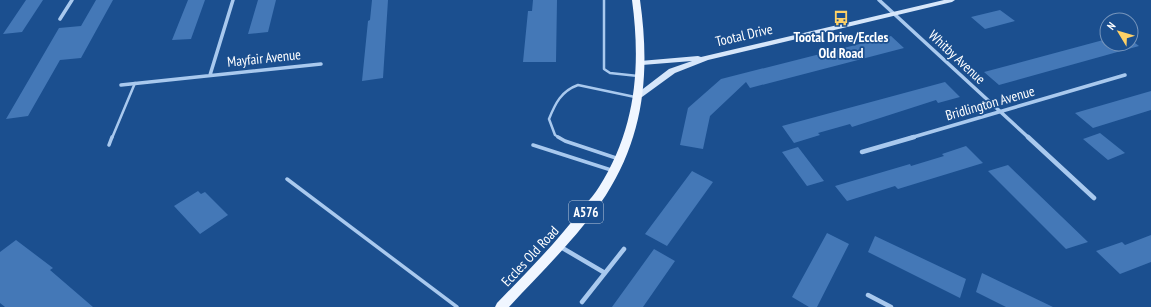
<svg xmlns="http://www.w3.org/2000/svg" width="1151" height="307" viewBox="0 0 1151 307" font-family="'PT Sans Narrow',sans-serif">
<rect width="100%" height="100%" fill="#1b4f8f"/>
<path fill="#4478b7" d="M26 0H43L22 32 3 34Z
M96 0H113L81 58 60 60 28 116 6 119 59 28 81 26Z
M188 0H205L191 39 172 40Z
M258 0H276L268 32 248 34Z
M372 0H388L383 78 362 81 368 21 370 20Z
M533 0H557L556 62H523L528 11H532Z
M1000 10 1015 21 985 29 971 17Z
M891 36 904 48 750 88 746 82 710 116 703 149 680 145 688 108 721 79Z
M1107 39V44H1131V40L1139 46 999 85 984 72Z
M945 82 960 97 938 103 936 100 852 127 850 124 818 133 820 135 794 143 782 126Z
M1151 91V110L1093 128 1075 113Z
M1100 133 1125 153 1108 160 1083 139Z
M966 146 983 163 898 189 895 186 847 201 835 186 910 164 911 166 944 156 942 154Z
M798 147 824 181 807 186 782 152Z
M1008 165 1088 242 1066 249 988 171Z
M692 171 713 182 667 246 645 234Z
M198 191 201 194 205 192 228 215 200 234 174 206Z
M827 233 849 244 817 307H809L792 297Z
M1151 235V262L1120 274 1096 251 1122 242 1125 245Z
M875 236 966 279 960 298 868 252Z
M16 240 53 268 50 270 93 307H5L0 303V252Z
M654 249 675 261 643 307H612Z
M982 273 1009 286 1053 307H1006L976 292Z"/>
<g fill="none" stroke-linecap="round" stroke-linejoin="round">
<path stroke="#a9c9ee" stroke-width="2.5" d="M604 0V69L610 73 638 76
M112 138 135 83
M560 138 555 135 549 119C555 104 561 91 578 85L635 97"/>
<path stroke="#a9c9ee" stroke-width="3.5" d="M558 137 565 141 619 159
M109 145 112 137
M533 145 611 170
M287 179 457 307"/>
<path stroke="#a9c9ee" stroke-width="3.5" d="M879 0 1029 138
M60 19 72 0
M210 75 233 0
M121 85 321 64
M910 138 1125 75"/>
<path stroke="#a9c9ee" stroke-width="4.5" d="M1028 137 1094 198
M862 152 914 137
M559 246 605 273
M868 295 891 307
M582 302 624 249"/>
<path fill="#d6e6fa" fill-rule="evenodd" d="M944 0H955L952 2 708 60 675 73 642 97H636L635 95 669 69 692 61 642 65H640L638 63 640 61 698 56 701 57Z"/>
<path fill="#f0f6ff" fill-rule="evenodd" d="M632 0H640C650 70 645 134 606 195 579 236 542 271 509 307H495L497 303C527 272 558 241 584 206 589 200 595 194 599 187 636 129 641 66 632 0Z"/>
</g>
<defs>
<symbol id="bus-bare" viewBox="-9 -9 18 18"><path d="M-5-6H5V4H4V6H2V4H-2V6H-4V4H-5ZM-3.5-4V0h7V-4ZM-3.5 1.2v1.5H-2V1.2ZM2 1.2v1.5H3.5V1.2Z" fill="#ffd166" stroke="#1b4f8f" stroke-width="2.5" paint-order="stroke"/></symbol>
</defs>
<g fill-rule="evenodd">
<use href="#bus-bare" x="830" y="7" width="22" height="22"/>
</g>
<g text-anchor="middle" stroke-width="3.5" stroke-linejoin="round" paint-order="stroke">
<rect fill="#1b4f8f" stroke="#bbcadd" stroke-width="1" x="569" y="201" width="34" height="22" rx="3"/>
<g font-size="13" font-weight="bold" fill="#fff">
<text x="586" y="217">A576</text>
</g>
<g font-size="14" fill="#fff" stroke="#1b4f8f">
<text transform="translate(744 35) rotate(-13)" y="5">Tootal Drive</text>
<text transform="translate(957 57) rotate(43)" y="5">Whitby Avenue</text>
<text transform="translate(264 58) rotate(-6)" y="5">Mayfair Avenue</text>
<text transform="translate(990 103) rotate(-16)" y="5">Bridlington Avenue</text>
<text transform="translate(530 256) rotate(-47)" y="5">Eccles Old Road</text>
</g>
<g font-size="14" font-weight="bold" fill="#fff" stroke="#1b4f8f">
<text x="841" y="42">Tootal Drive/Eccles<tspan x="841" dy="16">Old Road</tspan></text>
</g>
</g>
<g transform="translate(1119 32) rotate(308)"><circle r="19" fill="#1b4f8f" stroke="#7695bc"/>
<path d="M0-3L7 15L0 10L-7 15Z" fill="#ffd166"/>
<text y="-6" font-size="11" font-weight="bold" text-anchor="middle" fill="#ffffff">N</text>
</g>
</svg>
